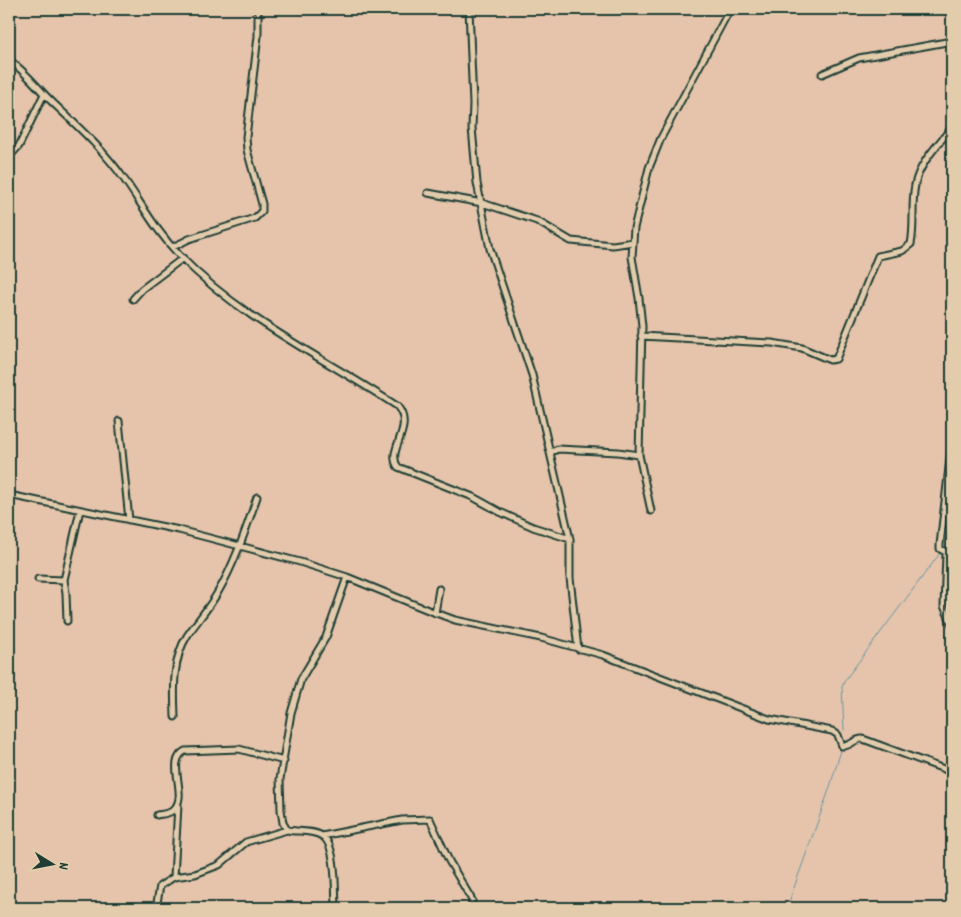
<svg xmlns="http://www.w3.org/2000/svg" width="961" height="917" viewBox="0 0 961 917" font-family="Dekko,sans-serif">
<rect width="100%" height="100%" fill="#e6c4ab"/>
<filter id="ink" filterUnits="userSpaceOnUse"><feTurbulence type="fractalNoise" baseFrequency=".02" numOctaves="2"/><feDisplacementMap in="SourceGraphic" scale="10" xChannelSelector="R" yChannelSelector="G"/><feConvolveMatrix kernelMatrix="1 2 1 2 8 2 1 2 1" color-interpolation-filters="sRGB"/></filter>
<g filter="url(#ink)">
<g fill="none" stroke-linecap="round" stroke-linejoin="round">
<path stroke="#6596a7" stroke-width="1" d="M943 549 952 538
M844 730 842 687 845 680 941 552
M788 908 791 896 829 790 842 747"/>
<defs>
<path id="minor" d="M469 9 473 104 472 128 477 183 490 249 532 375 570 539V578L578 649
M9 60C25 71 36 86 49 99 76 125 103 149 124 179 143 206 156 231 180 256 241 319 324 358 397 406 416 428 385 450 398 467L473 497 500 512 533 527 570 539
M822 74 859 58 952 41
M9 157 19 146 44 94
M428 193 482 203 537 221 571 241 613 245 633 242
M173 247 189 239 255 218 262 211V204L247 150 246 137 258 36V9
M133 299 142 289 183 258
M641 336 772 343 802 348 830 360 836 359 878 256 902 251 911 244C915 224 911 204 915 185 919 163 939 144 952 127
M119 421 129 520
M952 441 940 545V549L946 552V555L944 606 952 624
M551 454V452L558 449 618 452 639 455 642 326 639 298 632 257 634 228 649 168 661 138 730 9
M639 455 651 511
M9 495 179 530 300 562 347 577 428 610 455 620 541 638 603 655 769 719 832 731 838 735 842 746C850 747 855 738 863 739L952 772
M38 579 64 580
M435 613 439 589
M67 621 66 593 64 580 80 510
M175 717C174 690 172 660 187 636 197 621 209 608 218 592 235 563 246 529 257 497
M157 815C162 814 168 814 172 811 191 797 164 762 185 751L239 749 284 761
M322 836 402 820 430 819 449 861 472 900 471 908
M174 877 178 805
M156 908 160 886 174 877 195 874 219 865 246 842 287 830
M336 908C335 892 337 844 322 836 313 830 297 832 287 830L283 823 281 810 280 779 291 713 301 679 326 637 347 577"/>
</defs>
<use href="#minor" stroke="#1f3d34" stroke-width="9"/>
<use href="#minor" stroke="#e3ccac" stroke-width="5"/>
</g>
</g>
<rect width="961" height="917" fill="none" stroke="#e3ccac" stroke-width="30"/>
<rect x="15" y="15" width="931" height="887" fill="none" stroke="#1f3d34" stroke-width="2" filter="url(#ink)"/>
<g transform="translate(52 864) rotate(100)" stroke="#e3ccac" stroke-width="4" paint-order="stroke">
<path d="M0-4L9 19L0 12L-9 19Z" fill="#1f3d34"/>
<text y="-8" font-size="14" font-weight="bold" text-anchor="middle" fill="#1f3d34">N</text>
</g>
</svg>
